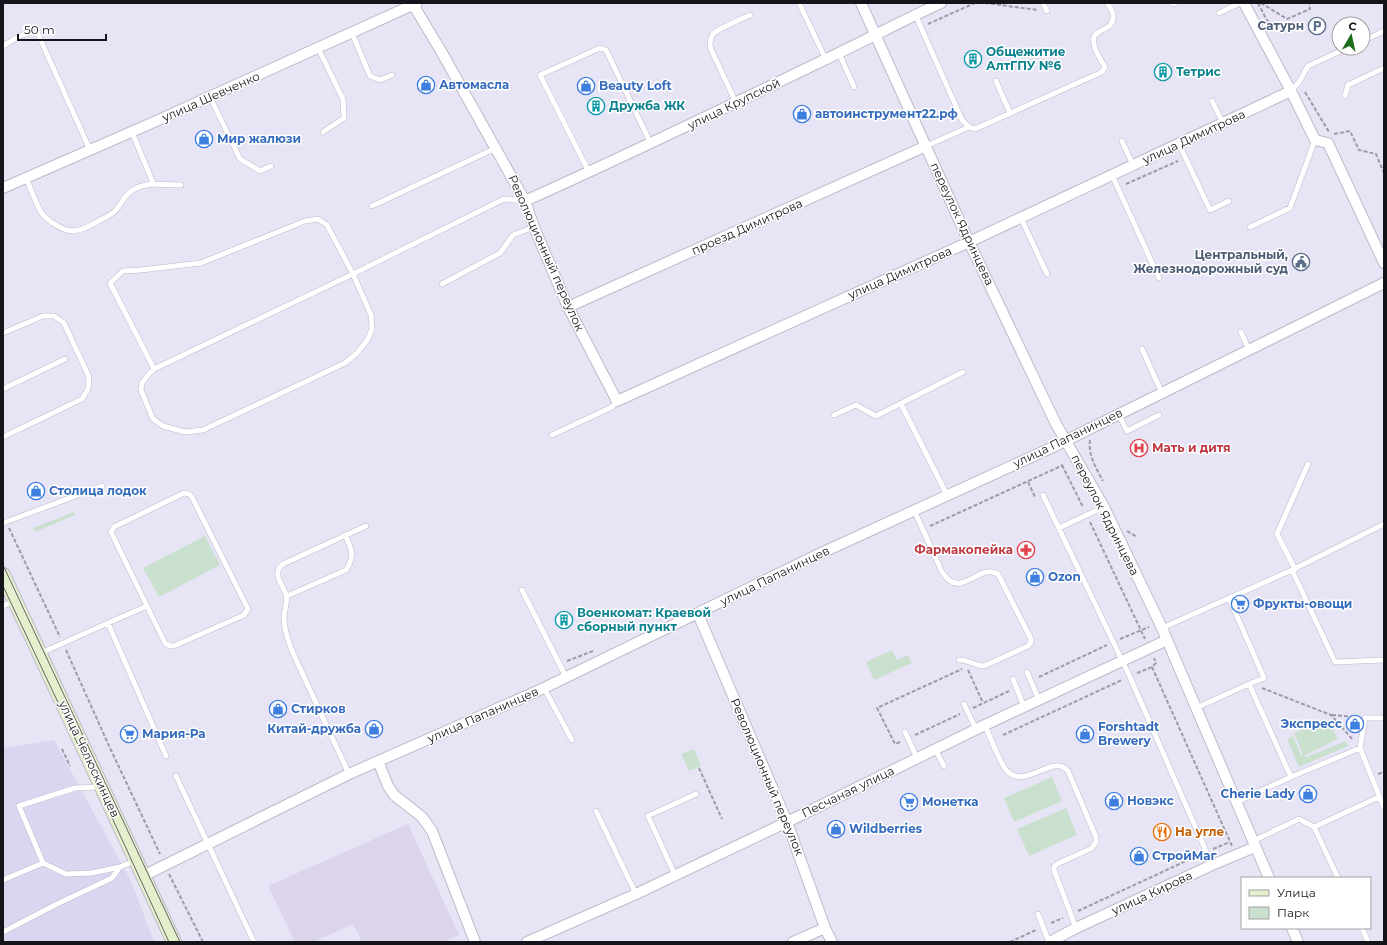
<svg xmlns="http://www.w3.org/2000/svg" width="1387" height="945" viewBox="0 0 1387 945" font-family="Montserrat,sans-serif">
<rect width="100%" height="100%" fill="#e7e4f6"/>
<path fill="#dad6ef" d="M54 740 131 881 154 942H3V748Z"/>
<path fill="#dcd4ea" d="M408 824 459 935 443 942H362L353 924 314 942H295L268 886Z"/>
<path fill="#c9e0cf" d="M74 512 75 515 35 532 33 528Z
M205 536 220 565 159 597 143 568Z
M892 650 897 660 908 655 912 663 874 680 866 662Z
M1322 720 1330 724 1338 739 1304 756 1307 757 1346 741 1348 746 1299 767 1287 739 1293 736 1301 755H1303L1294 733Z
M694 749 701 766 689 771 681 754Z
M1052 777 1062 801 1014 822 1004 798Z
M1066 808 1077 835 1029 856 1017 829Z"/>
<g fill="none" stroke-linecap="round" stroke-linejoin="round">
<defs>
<path id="service" d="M799 3 826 60
M1043 3 1047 11
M1172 3 1174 4
M1219 13 1240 3
M915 14 962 120 969 127
M352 33 370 76 380 80 392 75
M1363 41 1384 31
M3 46C14 40 25 30 38 34L90 150
M318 48 343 99 344 118 323 132
M839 53 854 87
M996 81 1010 113
M1291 91 1299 82 1308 66 1347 48
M1345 96 1348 85 1384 68
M210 97 240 159 260 171 271 166
M1212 101 1223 123
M736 103 711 49C709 44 710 39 713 34 719 28 742 19 750 15
M132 132 153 183
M1122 141 1133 165
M1179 144 1210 210 1229 201
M926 146 969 127 975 129 1102 72 1105 67C1100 58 1092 48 1094 37 1097 28 1115 31 1113 14 1113 11 1109 6 1107 3
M589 172 540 75 600 48 606 50 651 144
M1112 175 1159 278
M26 178C31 189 35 201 41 212 45 219 63 231 72 231 80 231 88 227 95 223 101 219 111 216 116 210 122 203 124 195 133 190 149 180 164 186 181 185
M372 206 496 148
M1021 218 1047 274
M1250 227 1290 208 1315 140
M442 284 500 253 513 235 534 227
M1241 332 1249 350
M3 333 43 316H54L64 323 89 377 88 389 82 399 3 437
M1142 349 1162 393
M154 369 110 283 123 271 141 270 201 263 305 221 318 219 327 225 353 274 371 315 372 329 368 339 357 353 345 363 203 430 185 432 163 426 153 419 141 390 142 383 148 375 154 369 353 274 504 199 525 201
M3 389 65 359
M901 404 947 495
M834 415 856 405 876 416 963 372
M1119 415 1127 431 1159 415
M552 435 612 407 617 401
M184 493 189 494 192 497 248 609 244 615 174 646H170L165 643 111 532 114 527Z
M1043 495 1130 677 1212 865
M914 510 942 572C961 602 978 562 998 574L1031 639V642L1028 646 984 666C974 666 968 659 959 660
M3 523 102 486
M1059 528 1104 507
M1295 569 1277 534 1308 464
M1292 570 1335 662 1384 660
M522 590 566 677
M287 596 346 570C355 556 352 549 345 535
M1229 598 1264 678 1249 684
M3 606 14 601
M108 623 147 606
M1162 628 1292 570 1384 524
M41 653 108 623 166 756
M1027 672 1039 700
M1013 679 1024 707
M544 688 572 740
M964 704 976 729
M1196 708 1249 684 1291 777 1360 748 1384 808
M985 725C989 735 1001 766 1008 772 1027 789 1053 753 1068 771L1096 837V842L1092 848 1057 864 1054 867V870L1076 928
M905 732 917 758
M1360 748 1365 718H1384
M935 749 944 766
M349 774 292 651C288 640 284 630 284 618 284 611 288 602 286 595 283 584 271 574 283 564L366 526
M176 776 254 942
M1236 802 1291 777
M596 811 636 894
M1314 827 1379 797
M1253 841 1299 819 1314 827 1338 878
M43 863 19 806 75 788 98 787 100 785
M675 875 648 816 696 794
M3 880 43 863 66 874 92 873 120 867
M1038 914 1049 942
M1362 928 1368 942
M3 932 55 905 112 878 120 867 134 861"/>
<path id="minor" d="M412 3 441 51 525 201 534 227 568 307 617 401 969 242 1291 91
M861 3 969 242 1056 424 1104 507 1162 628 1269 878
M1244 3 1291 91 1315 140 1328 143 1384 263
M3 188 154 122 417 3
M525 201C625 156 725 108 824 60 863 42 901 21 941 3
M568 307 926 146
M698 614 787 822 825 928 832 942
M378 761 388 786 394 795 422 817 432 831 475 942
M143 876 349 774 544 688 819 554 1051 448 1384 283
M1292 928 1298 942
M527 942 636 894 787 822 985 725 1167 640
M793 942 825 928
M1050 942 1076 928 1212 865 1255 847"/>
<path id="secondary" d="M3 575 174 942"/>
</defs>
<use href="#service" stroke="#bdbacb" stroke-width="6"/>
<use href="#minor" stroke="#bdbacb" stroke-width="12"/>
<use href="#secondary" stroke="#bdbacb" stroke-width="16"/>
<path stroke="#9e9ba9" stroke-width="2" stroke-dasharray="4 2" stroke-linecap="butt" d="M985 3 1038 10
M1258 3 1270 26
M1261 3 1287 19 1310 9 1309 3
M928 24 975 3
M1305 92 1329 132
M1334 134 1350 131 1359 150 1376 154 1384 173
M1126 184 1178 161
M1090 440C1088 455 1096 468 1103 481
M1062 465 1083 507
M1028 482 1035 497
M1090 522 1145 639
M930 526 1063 465
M9 528 60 637
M1127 531 1137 537
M1120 639 1149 627
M66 650 110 748 160 854
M567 661 593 651
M1152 667 1232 846
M968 670 983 703
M1137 673 1152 667 1156 663 1154 658
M1039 677 1107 645
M1262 688 1331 715 1353 740
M973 708 1009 691
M1332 715 1358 717
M915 735 960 714
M1003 735 1122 680
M900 742 895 744 877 708 962 669
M62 749 70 766
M699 768 722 819
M1378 774 1384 772
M1213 849 1230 842
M169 874 203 942
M1078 911 1199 855
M1051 923 1063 918
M1010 942 1036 930"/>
<use href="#service" stroke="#fff" stroke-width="5"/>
<use href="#minor" stroke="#fff" stroke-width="10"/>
<use href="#secondary" stroke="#e4efcc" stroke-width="14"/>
<path stroke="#65636e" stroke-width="1" d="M3 565 180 942
M3 586 98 787 169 942"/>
</g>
<defs>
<symbol id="parking-ring" viewBox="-11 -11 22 22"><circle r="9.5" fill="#fff" stroke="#5c6f8a" stroke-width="1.5"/><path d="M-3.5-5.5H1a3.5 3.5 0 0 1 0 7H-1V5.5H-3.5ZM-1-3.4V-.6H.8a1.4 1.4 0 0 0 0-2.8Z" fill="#5c6f8a"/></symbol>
<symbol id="building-ring" viewBox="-11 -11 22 22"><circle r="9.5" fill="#fff" stroke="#0f9aa8" stroke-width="1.5"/><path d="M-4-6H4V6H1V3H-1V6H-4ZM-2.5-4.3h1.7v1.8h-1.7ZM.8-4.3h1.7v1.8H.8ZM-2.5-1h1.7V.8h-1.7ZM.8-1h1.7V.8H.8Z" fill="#0f9aa8"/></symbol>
<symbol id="shop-ring" viewBox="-11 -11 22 22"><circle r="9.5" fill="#fff" stroke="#3f7fe0" stroke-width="1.5"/><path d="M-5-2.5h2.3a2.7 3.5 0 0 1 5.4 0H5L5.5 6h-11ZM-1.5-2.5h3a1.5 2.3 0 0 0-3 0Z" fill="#3f7fe0"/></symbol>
<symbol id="civic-ring" viewBox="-11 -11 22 22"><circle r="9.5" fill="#fff" stroke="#5c6f8a" stroke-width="1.5"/><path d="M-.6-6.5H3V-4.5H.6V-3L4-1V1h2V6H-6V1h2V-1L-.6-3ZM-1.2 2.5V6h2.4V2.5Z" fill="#5c6f8a"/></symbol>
<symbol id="hospital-ring" viewBox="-11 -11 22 22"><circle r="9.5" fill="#fff" stroke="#e0444e" stroke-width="1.5"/><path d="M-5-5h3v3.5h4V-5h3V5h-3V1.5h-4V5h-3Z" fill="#e0444e"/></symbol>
<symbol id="pharmacy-ring" viewBox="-11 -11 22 22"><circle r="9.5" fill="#fff" stroke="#e0444e" stroke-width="1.5"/><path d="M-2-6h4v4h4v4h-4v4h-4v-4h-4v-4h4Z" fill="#e0444e"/></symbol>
<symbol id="supermarket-ring" viewBox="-11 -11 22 22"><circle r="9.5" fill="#fff" stroke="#3f7fe0" stroke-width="1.5"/><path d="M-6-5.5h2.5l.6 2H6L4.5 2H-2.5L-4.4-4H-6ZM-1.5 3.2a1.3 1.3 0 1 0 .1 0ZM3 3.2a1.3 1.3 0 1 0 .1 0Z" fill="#3f7fe0"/></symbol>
<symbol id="restaurant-ring" viewBox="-11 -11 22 22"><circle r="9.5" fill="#fff" stroke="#e8710a" stroke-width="1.5"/><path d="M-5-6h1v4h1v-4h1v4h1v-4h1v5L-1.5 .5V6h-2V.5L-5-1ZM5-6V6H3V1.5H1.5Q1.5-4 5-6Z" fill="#e8710a"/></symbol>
</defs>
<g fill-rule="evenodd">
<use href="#parking-ring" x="1307" y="16" width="20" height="20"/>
<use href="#building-ring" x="963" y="49" width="20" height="20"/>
<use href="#building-ring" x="1153" y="62" width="20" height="20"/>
<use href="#shop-ring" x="416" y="75" width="20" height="20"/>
<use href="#shop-ring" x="576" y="76" width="20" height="20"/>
<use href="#building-ring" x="586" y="96" width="20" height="20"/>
<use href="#shop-ring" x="792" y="104" width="20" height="20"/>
<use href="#shop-ring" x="194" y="129" width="20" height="20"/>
<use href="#civic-ring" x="1291" y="252" width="20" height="20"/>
<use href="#hospital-ring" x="1129" y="438" width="20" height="20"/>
<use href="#shop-ring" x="26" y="481" width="20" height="20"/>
<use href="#pharmacy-ring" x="1016" y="540" width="20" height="20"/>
<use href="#shop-ring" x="1025" y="567" width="20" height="20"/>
<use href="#supermarket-ring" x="1230" y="594" width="20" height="20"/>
<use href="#building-ring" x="554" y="610" width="20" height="20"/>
<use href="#shop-ring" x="268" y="699" width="20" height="20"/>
<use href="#shop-ring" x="1345" y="714" width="20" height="20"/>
<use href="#shop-ring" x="364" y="719" width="20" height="20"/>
<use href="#supermarket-ring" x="119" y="724" width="20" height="20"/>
<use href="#shop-ring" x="1075" y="724" width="20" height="20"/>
<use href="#shop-ring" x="1298" y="784" width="20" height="20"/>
<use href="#shop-ring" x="1104" y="791" width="20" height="20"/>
<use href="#supermarket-ring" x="899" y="792" width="20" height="20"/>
<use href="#shop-ring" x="826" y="819" width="20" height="20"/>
<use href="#restaurant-ring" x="1152" y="822" width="20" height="20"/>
<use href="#shop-ring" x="1129" y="846" width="20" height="20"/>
</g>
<g text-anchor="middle" stroke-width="3" stroke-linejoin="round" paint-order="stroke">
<g font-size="12" font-weight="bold" fill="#4e5e75" stroke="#fff" text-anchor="end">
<text x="1304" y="30">Сатурн</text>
<text x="1288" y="259">Центральный,<tspan x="1288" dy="14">Железнодорожный суд</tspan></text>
</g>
<g font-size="12" font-weight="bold" fill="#0d838f" stroke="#fff" text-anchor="start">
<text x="986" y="56">Общежитие<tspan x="986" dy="14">АлтГПУ №6</tspan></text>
<text x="1176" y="76">Тетрис</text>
<text x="609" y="110">Дружба ЖК</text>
<text x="577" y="617">Военкомат: Краевой<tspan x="577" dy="14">сборный пункт</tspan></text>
</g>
<g font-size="12" font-weight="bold" fill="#366cbe" stroke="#fff" text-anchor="start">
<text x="439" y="89">Автомасла</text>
<text x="599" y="90">Beauty Loft</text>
<text x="815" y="118">автоинструмент22.рф</text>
<text x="217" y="143">Мир жалюзи</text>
<text x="49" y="495">Столица лодок</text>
<text x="1048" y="581">Ozon</text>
<text x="1253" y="608">Фрукты-овощи</text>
<text x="291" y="713">Стирков</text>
<text x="1342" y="728" text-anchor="end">Экспресс</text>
<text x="1098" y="731">Forshtadt<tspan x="1098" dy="14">Brewery</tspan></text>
<text x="361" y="733" text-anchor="end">Китай-дружба</text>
<text x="142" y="738">Мария-Ра</text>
<text x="1295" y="798" text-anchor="end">Cherie Lady</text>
<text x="1127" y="805">Новэкс</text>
<text x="922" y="806">Монетка</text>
<text x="849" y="833">Wildberries</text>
<text x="1152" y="860">СтройМаг</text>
</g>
<g font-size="12" fill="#15141a" stroke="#fff">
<text transform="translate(211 97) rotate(-24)" y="4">улица Шевченко</text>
<text transform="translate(734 104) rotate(-26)" y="4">улица Крупской</text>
<text transform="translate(1194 137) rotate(-25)" y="4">улица Димитрова</text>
<text transform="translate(962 224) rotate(65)" y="4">переулок Ядринцева</text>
<text transform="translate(747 227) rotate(-24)" y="4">проезд Димитрова</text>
<text transform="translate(546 253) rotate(66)" y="4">Революционный переулок</text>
<text transform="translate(900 273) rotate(-24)" y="4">улица Димитрова</text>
<text transform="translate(1068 438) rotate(-26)" y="4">улица Папанинцев</text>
<text transform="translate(1105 515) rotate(63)" y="4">переулок Ядринцева</text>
<text transform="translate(775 576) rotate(-26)" y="4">улица Папанинцев</text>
<text transform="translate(483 715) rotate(-24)" y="4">улица Папанинцев</text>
<text transform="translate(89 759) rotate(65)" y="4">улица Челюскинцев</text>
<text transform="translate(767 777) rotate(67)" y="4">Революционный переулок</text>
<text transform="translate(848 792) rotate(-26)" y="4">Песчаная улица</text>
<text transform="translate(1152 893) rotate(-25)" y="4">улица Кирова</text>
</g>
<g font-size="12" font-weight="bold" fill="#be3a42" stroke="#fff" text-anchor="start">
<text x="1152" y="452">Мать и дитя</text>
<text x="1013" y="554" text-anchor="end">Фармакопейка</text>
</g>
<g font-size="12" font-weight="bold" fill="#c56008" stroke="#fff" text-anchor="start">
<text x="1175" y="836">На угле</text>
</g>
</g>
<rect width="1387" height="945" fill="none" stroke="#15141a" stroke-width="8"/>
<rect x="1241" y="877" width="130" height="52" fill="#ffffff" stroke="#a1a1a3"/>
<rect x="1249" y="890" width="20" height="6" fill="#e4efcc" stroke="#a1a1a3"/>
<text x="1277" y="897" font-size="12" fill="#15141a">Улица</text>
<rect x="1249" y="907" width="20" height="12" fill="#c9e0cf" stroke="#a1a1a3"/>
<text x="1277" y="917" font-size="12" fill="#15141a">Парк</text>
<g transform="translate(1351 36) rotate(9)"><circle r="19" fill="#ffffff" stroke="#a1a1a3"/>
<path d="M0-3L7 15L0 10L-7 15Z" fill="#1d6f17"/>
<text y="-6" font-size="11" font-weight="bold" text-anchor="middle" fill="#15141a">С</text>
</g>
<path d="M18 34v6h88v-6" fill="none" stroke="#15141a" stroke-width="2"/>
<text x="24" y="34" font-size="12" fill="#15141a" stroke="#ffffff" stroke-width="3" paint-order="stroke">50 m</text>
</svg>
